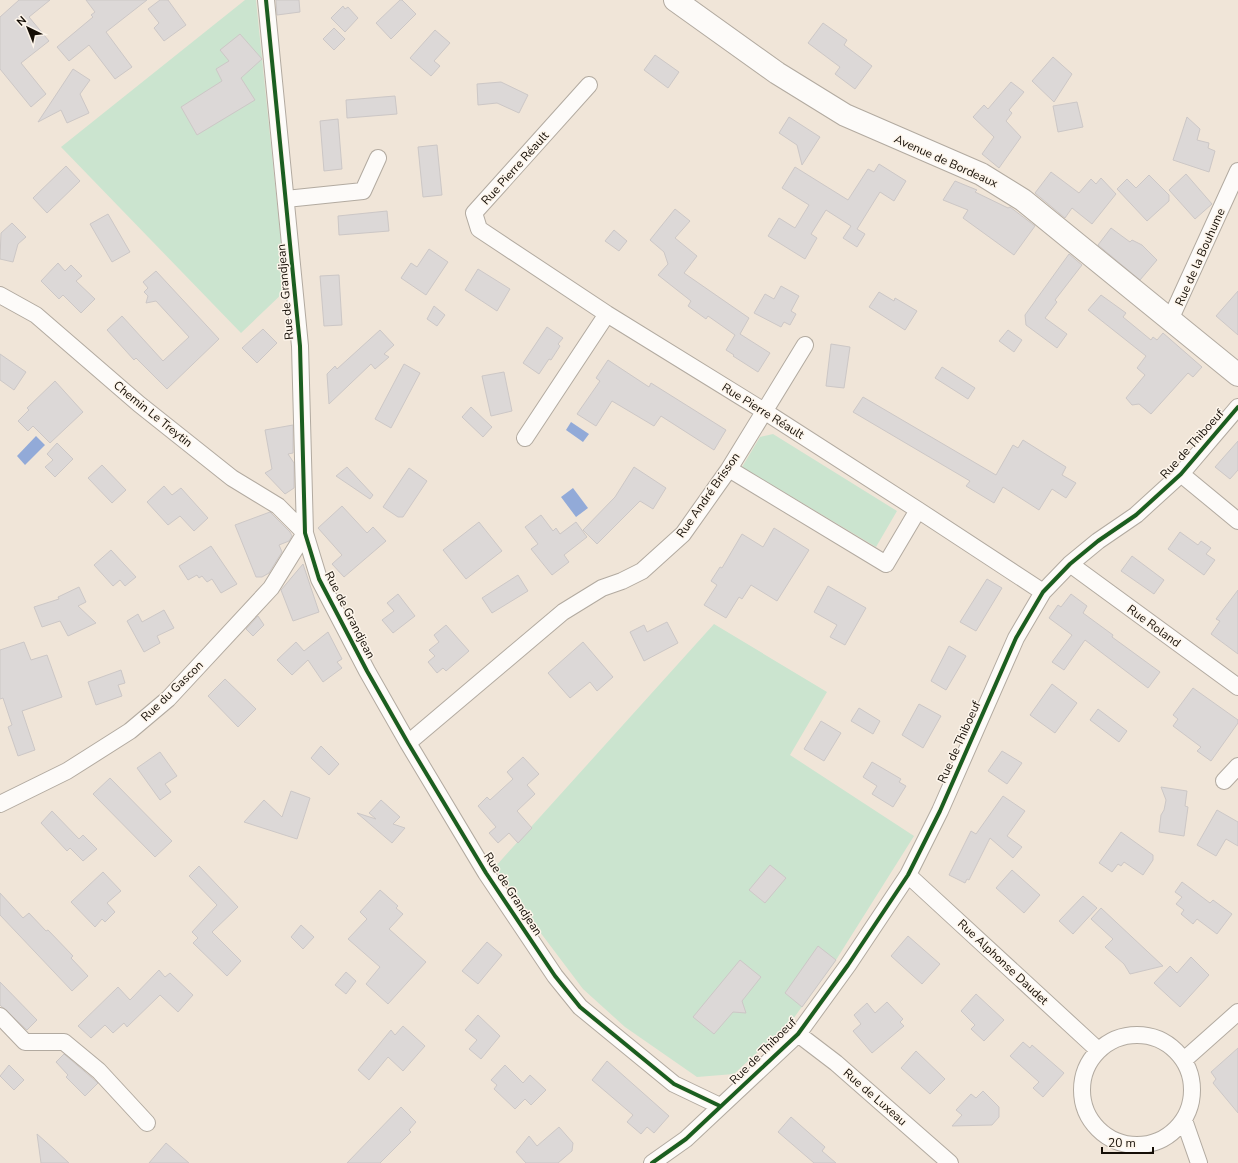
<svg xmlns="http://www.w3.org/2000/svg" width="1238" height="1163" viewBox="0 0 1238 1163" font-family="'Nunito Sans',sans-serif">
<rect width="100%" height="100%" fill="#f0e5d8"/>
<path fill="#cbe4cf" d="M245 0H256L286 290 241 333 61 147Z
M773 434 897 511 876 547 742 467 760 437Z
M714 624 827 692 790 755 914 836 836 960 793 1019 734 1074 697 1077 625 1027 583 989 537 928 495 867Z"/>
<path fill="#92aad8" d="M571 422 589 434 583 442 566 430Z
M36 436 45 445 25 465 17 456Z
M573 488 588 508 576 517 561 497Z"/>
<path fill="#dcd8d7" stroke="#ccc7c6" d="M19 0H50L29 17 49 41 21 63 46 94 31 107 0 69V17Z
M86 0H147L106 32 132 67 115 79 89 45 69 61 57 47 93 17 91 15 95 12Z
M160 0H168L186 25 164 41 154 28 159 23 148 9Z
M276 0H299L300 12 277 15Z
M400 0H402L416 14 391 39 376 23Z
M343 6 345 9 348 7 358 18 345 32 331 18Z
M823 23 847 40 844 45 872 66 855 89 835 74 840 67 808 43Z
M334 28 345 39 334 50 323 39Z
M435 30 450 43 434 61 440 66 431 76 410 58Z
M240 34 262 59 241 78 255 100 197 135 181 107 222 81 216 69 229 61 220 50Z
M655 55 679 72 668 88 644 70Z
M1053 57 1072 74 1054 102 1032 81Z
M73 69 90 80 80 94 89 113 67 123 61 110 38 122Z
M501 82 528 95 519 113 497 103 478 105 477 84Z
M1011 82 1024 92 1009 110 1012 113 1006 121 1021 137 999 168 982 154 994 137 973 117 984 105 988 109Z
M395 96 397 114 347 118 346 100Z
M1077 102 1083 127 1058 132 1053 106Z
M789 117 820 137 802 165 797 145 779 133Z
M1187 117 1200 129 1197 140 1209 143 1208 148 1215 151 1209 172 1173 160Z
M338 119 342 169 324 171 320 121Z
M437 145 442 195 423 197 418 147Z
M879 164 906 181 894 201 880 192 857 229 865 234 857 247 843 238 851 226 826 210 811 234 817 238 805 259 768 236 779 218 795 228 809 205 782 188 795 167 848 200 868 169 874 172Z
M66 166 80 181 47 213 33 198Z
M1051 172 1079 193 1091 179 1096 184 1101 178 1116 194 1092 224 1072 208 1065 218 1035 193Z
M1186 174 1212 204 1195 219 1169 190Z
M1149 175 1169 195V201L1147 221 1117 189 1127 179 1136 188Z
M955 181 977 190 975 192 1008 208 1010 207 1035 226 1014 255 963 218 968 210 943 200Z
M675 209 690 221 675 238 697 256 684 273 749 318 740 334 770 353 758 372 733 356 734 355 726 350 735 335 708 316 706 319 688 306 691 301 658 275 668 264 664 252 650 240Z
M387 211 389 231 339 235 338 216Z
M108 214 130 252 112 262 90 224Z
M12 223 26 237 18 244 13 262 0 259 1 233Z
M1111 228 1130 242 1132 240 1142 245 1157 260 1140 280 1098 245Z
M614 230 627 241 619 251 605 241Z
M429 249 448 262 426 295 401 278 411 263 417 267Z
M1069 254 1082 265 1055 300 1057 302 1045 318 1067 334 1057 348 1026 325 1025 315Z
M58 263 65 271 71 265 82 276 76 281 95 299 81 313 63 295 59 299 41 281Z
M478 269 510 289 497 311 465 290Z
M156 271 219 339 167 389 136 358 134 360 107 330 122 316 163 361 189 337 156 301 146 303 148 296 144 292 148 288 143 282Z
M339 275 342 325 324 326 320 276Z
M781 286 799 296 791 311 796 314 790 325 784 322 781 327 754 313 765 294 774 299Z
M1238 291V335L1216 316Z
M879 292 894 301 895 298 917 311 905 330 869 307Z
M1101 295 1126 313 1123 317 1151 340 1153 337 1157 340 1163 333 1202 367 1193 377 1188 373 1151 414 1139 404 1132 405 1126 398 1145 375 1137 368 1146 356 1088 310Z
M434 306 445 315 437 326 427 319Z
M547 327 563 338 558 344 560 346 551 360 549 359 539 374 523 363Z
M263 329 277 343 257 363 242 348Z
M380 330 394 345 384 354 389 357 375 369 371 364 329 404 327 374 335 366 337 369Z
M1008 330 1022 340 1014 352 999 341Z
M831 344 850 347 844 388 826 386Z
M0 354 26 372 14 390 0 380Z
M608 360 649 387 651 383 726 430 714 450 661 416 654 426 612 401 596 426 577 414 600 381 596 378Z
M404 364 420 373 391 428 375 419Z
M942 367 975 388 968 399 935 378Z
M504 372 512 411 491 416 482 376Z
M55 381 83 412 50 443 33 426 28 431 18 421 29 410 27 408Z
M863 397 996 475 1013 445 1018 448 1023 440 1066 467 1062 475 1076 483 1066 498 1052 489 1039 510 1003 487 994 503 966 486 970 481 853 412Z
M471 407 492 427 483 437 462 417Z
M293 425V453L288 454 294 463V488L285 494 265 473 272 469 265 430Z
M1238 441V470L1230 479 1215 467Z
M57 443 73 459 55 477 45 467 53 460 47 454Z
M102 465 126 490 112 503 88 478Z
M347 467 373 495 370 499 336 476Z
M634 467 666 488 653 509 640 501 597 544 583 530 615 497Z
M409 468 427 481 403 517H398L383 507Z
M164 486 172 495 181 488 208 518 194 531 180 516 168 525 147 502Z
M342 506 367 533 373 527 386 541 344 577 332 564 342 555 318 528Z
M270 512 290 532 292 536 289 541 279 545 282 552 269 573 262 577H256L235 525Z
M541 515 553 531 556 528 560 534 576 522 587 537 564 555 569 562 552 575 531 549 538 544 525 527Z
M479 522 502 551 466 579 443 550Z
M774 528 809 550 777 601 751 585 742 599 739 597 726 618 704 605 717 585 711 581 720 567 722 568 742 534 763 547Z
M1180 532 1198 545 1201 541 1211 548 1206 554 1215 560 1204 575 1168 549Z
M211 546 237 584 221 593 212 579 207 582 202 576 199 578 197 575 188 580 179 566Z
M111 550 136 577 125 586 120 580 113 586 94 565Z
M1132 556 1164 580 1154 594 1121 571Z
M303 564 319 612 293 621 281 590Z
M518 575 528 591 492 613 482 598Z
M987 579 1002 588 976 631 960 622Z
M828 586 866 608 845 645 830 637 837 625 814 612Z
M79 587 86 602 78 606 96 623 68 636 60 621 42 627 34 607 59 599 58 597Z
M1238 590V654L1211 634 1220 621 1216 619Z
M398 594 415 616 393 633 382 620 394 611 387 603Z
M1071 594 1087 606 1083 613 1113 635 1112 637 1160 672 1148 688 1085 640 1064 670 1052 662 1072 635 1049 618 1058 605 1061 607Z
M164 610 174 628 157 636 160 643 144 652 127 621 138 614 142 622Z
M258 616 264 625 253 636 246 629Z
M667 622 678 643 644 661 630 632 644 625 647 632Z
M446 625 469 651 446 671 443 668 437 673 428 662 435 656 429 650 439 642 434 635Z
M328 632 342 659 337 662 342 668 323 682 308 660 292 675 277 660 296 642 304 651Z
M24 642 31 660 47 655 62 697 22 711 35 750 18 756 8 727 12 725 3 698 0 699V650Z
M583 642 613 677 597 691 590 682 570 698 548 673Z
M949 646 966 656 946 690 931 681Z
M121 670 125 683 118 685 122 696 96 705 88 682Z
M225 679 256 709 238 727 208 696Z
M1052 684 1077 703 1055 733 1030 715Z
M1193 688 1238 720V723L1211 761 1197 751 1201 747 1173 726 1178 719 1173 715Z
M919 704 941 716 923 748 902 735Z
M859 708 880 721 873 734 851 721Z
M1098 709 1127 731 1119 742 1090 720Z
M821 721 841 733 824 761 804 749Z
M321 746 339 764 329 775 311 758Z
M1002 751 1022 763 1007 784 988 771Z
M160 752 177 776 165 784 171 792 160 800 137 768Z
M523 757 539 774 527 785 535 794 517 811 532 828 518 843 509 833 498 843 489 833 496 827 478 806 487 797 490 800 513 779 507 772Z
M872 762 901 779 899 782 906 786 893 807 872 794 877 786 863 777Z
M110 778 172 841 155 857 93 794Z
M1161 787 1187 791 1185 806 1188 807 1184 836 1159 832 1161 815 1164 810 1166 800Z
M291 791 310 798 297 839 244 822 264 800 282 817Z
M1003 796 1025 811 1007 836 1022 847 1013 858 990 838 969 880 967 879 965 883 949 875 971 831 976 834Z
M381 800 400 817 393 824 405 828 392 843 357 813 376 819 369 813Z
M1217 810 1238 822V846L1226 839 1216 856 1197 845Z
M52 811 79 839 83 835 97 849 83 861 70 848 67 851 41 823Z
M1121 832 1153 855V860L1143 875 1124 862 1121 866 1118 864 1112 872 1099 863Z
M770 865 786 878 765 903 749 890Z
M199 866 238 907 212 932 241 961 227 976 193 943 198 938 192 932 217 905 189 876Z
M1012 870 1040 895 1024 913 996 888Z
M103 872 121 891 107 903 115 912 105 922 102 919 95 927 71 902Z
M1182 882 1210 903 1213 900 1232 914 1217 934 1197 919 1193 924 1181 914 1184 910 1176 904 1182 897 1175 892Z
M380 890 398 906 396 908 403 914 389 929 426 962 388 1004 366 984 380 967 348 939 367 919 360 912Z
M0 893 23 918 29 913 46 931 48 930 73 956 71 958 88 976 72 991 0 915Z
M1083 896 1097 908 1073 934 1059 921Z
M1101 908 1163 966 1130 974 1124 964 1105 947 1113 939 1091 919Z
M301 925 314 937 303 949 291 937Z
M908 936 940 964 922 984 891 956Z
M487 942 502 955 478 984 462 971Z
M818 946 836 960 802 1007 785 993Z
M1191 957 1209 975 1180 1007 1154 983 1170 966 1177 973Z
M740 960 761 977 742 1001 746 1013 733 1012 714 1034 693 1017Z
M159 970 165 977 170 973 193 995 178 1012 160 995 127 1027 124 1023 113 1033 105 1025 91 1038 78 1026 118 987 130 1000Z
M346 972 356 981 346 994 335 985Z
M0 982 37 1020 27 1030 0 1005Z
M976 994 1004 1020 984 1041 971 1029 975 1025 961 1011Z
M887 1002 903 1019 900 1022 904 1026 872 1053 853 1031 861 1024 854 1015 867 1003 875 1013Z
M478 1015 500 1036 481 1059 469 1049 477 1040 465 1030Z
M403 1026 425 1046 403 1071 388 1057 369 1080 358 1070 391 1030 395 1035Z
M1023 1042 1030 1048 1032 1045 1064 1073 1043 1097 1033 1088 1039 1082 1010 1056Z
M1238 1048V1113L1213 1083 1216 1079 1211 1072Z
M916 1051 945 1079 930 1094 901 1068Z
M64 1054 98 1083 85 1096 66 1077 68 1075 56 1062Z
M607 1061 669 1116 654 1133 647 1127 641 1134 627 1122 633 1115 592 1080Z
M9 1065 24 1080 14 1090 0 1076Z
M505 1065 523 1083 530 1075 546 1090 531 1105 525 1099 515 1109 494 1089 497 1085 491 1080Z
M983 1091 999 1107V1117L992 1125 952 1126 962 1115 956 1110 971 1094 976 1098Z
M401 1107 416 1122 409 1130 411 1132 380 1163H347Z
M791 1117 825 1147 822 1151 836 1163H814L778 1132Z
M559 1127 573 1143 572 1151 558 1163H526L516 1152 529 1136 537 1146Z
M37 1134 54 1149 69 1163H41Z
M166 1143 189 1163H149Z"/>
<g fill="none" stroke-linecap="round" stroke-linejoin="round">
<defs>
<path id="street" d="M266 0 300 346 305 533 319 579 367 671 408 743 486 873 555 976 580 1007 674 1084 720 1106
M589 85 474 213 479 229 607 314 764 411 918 510 1043 592
M286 199 363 191 378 158
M0 295 36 315 139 404 232 478 278 506 305 533
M1170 320 1238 171
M525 438 607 314
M729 469 886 564 918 510
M1181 474 1238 521
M1070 564 1238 687
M408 743 563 612 602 588 622 581 642 571 683 534 729 469 805 345
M1224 781 1238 766
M0 804 67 771 130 731 168 699 271 588 305 533
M908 875 1098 1050
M0 1016 25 1042H64L99 1071 147 1123
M798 1034 836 1063 950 1163
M1082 1090a55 55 0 1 1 110 0a55 55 0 1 1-110 0Z
M1184 1060 1238 1012
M1184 1120 1199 1163
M652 1163 686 1139 798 1034 848 965 908 875 940 811 1016 638 1043 592 1070 564 1098 541 1136 515 1181 474 1238 407"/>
<path id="secondary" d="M675 0 777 73 845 115 981 174 1023 200 1238 375"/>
</defs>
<use href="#street" stroke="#b2aaa0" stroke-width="18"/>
<use href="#secondary" stroke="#b2aaa0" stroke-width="24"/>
<use href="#street" stroke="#fdfbf9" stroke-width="16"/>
<use href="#secondary" stroke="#fdfbf9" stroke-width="22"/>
<defs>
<path id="cycleway" d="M266 0 300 346 305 533 319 579 367 671 408 743 486 873 555 976 580 1007 674 1084 720 1106
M652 1163 686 1139 798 1034 848 965 908 875 940 811 1016 638 1043 592 1070 564 1098 541 1136 515 1181 474 1238 407"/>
</defs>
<use href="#cycleway" stroke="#fdf5eb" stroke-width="6"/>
<use href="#cycleway" stroke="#1b5e20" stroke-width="4"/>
</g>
<g text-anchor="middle" stroke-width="3" stroke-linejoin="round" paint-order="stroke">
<g font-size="12" fill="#150e06" stroke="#fdf5eb">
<text transform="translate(946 161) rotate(24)" y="4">Avenue de Bordeaux</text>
<text transform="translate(515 168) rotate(-48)" y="4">Rue Pierre Réault</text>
<text transform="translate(1200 257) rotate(-66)" y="4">Rue de la Bouhume</text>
<text transform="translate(285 292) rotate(-95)" y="4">Rue de Grandjean</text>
<text transform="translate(763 411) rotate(32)" y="4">Rue Pierre Réault</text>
<text transform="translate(153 414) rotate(39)" y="4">Chemin Le Treytin</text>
<text transform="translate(1192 444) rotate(-48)" y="4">Rue de Thiboeuf</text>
<text transform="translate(708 495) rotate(-55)" y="4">Rue André Brisson</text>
<text transform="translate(350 615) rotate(63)" y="4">Rue de Grandjean</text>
<text transform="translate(1154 626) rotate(36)" y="4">Rue Roland</text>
<text transform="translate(172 691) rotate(-44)" y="4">Rue du Gascon</text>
<text transform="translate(959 742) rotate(-66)" y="4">Rue de Thiboeuf</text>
<text transform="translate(513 894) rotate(57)" y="4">Rue de Grandjean</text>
<text transform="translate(1003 962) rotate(43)" y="4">Rue Alphonse Daudet</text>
<text transform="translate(763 1051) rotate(-45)" y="4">Rue de Thiboeuf</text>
<text transform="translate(875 1097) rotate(41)" y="4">Rue de Luxeau</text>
</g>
</g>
<g transform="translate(28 28) rotate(317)" stroke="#fdf5eb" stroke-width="3" paint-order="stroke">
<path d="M0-3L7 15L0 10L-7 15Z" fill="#150e06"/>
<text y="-6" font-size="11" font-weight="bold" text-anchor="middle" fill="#150e06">N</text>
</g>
<path d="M1102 1147v6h51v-6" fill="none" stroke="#150e06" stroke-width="2"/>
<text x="1108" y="1147" font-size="12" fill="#150e06" stroke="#fdf5eb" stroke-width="3" paint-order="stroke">20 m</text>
</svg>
